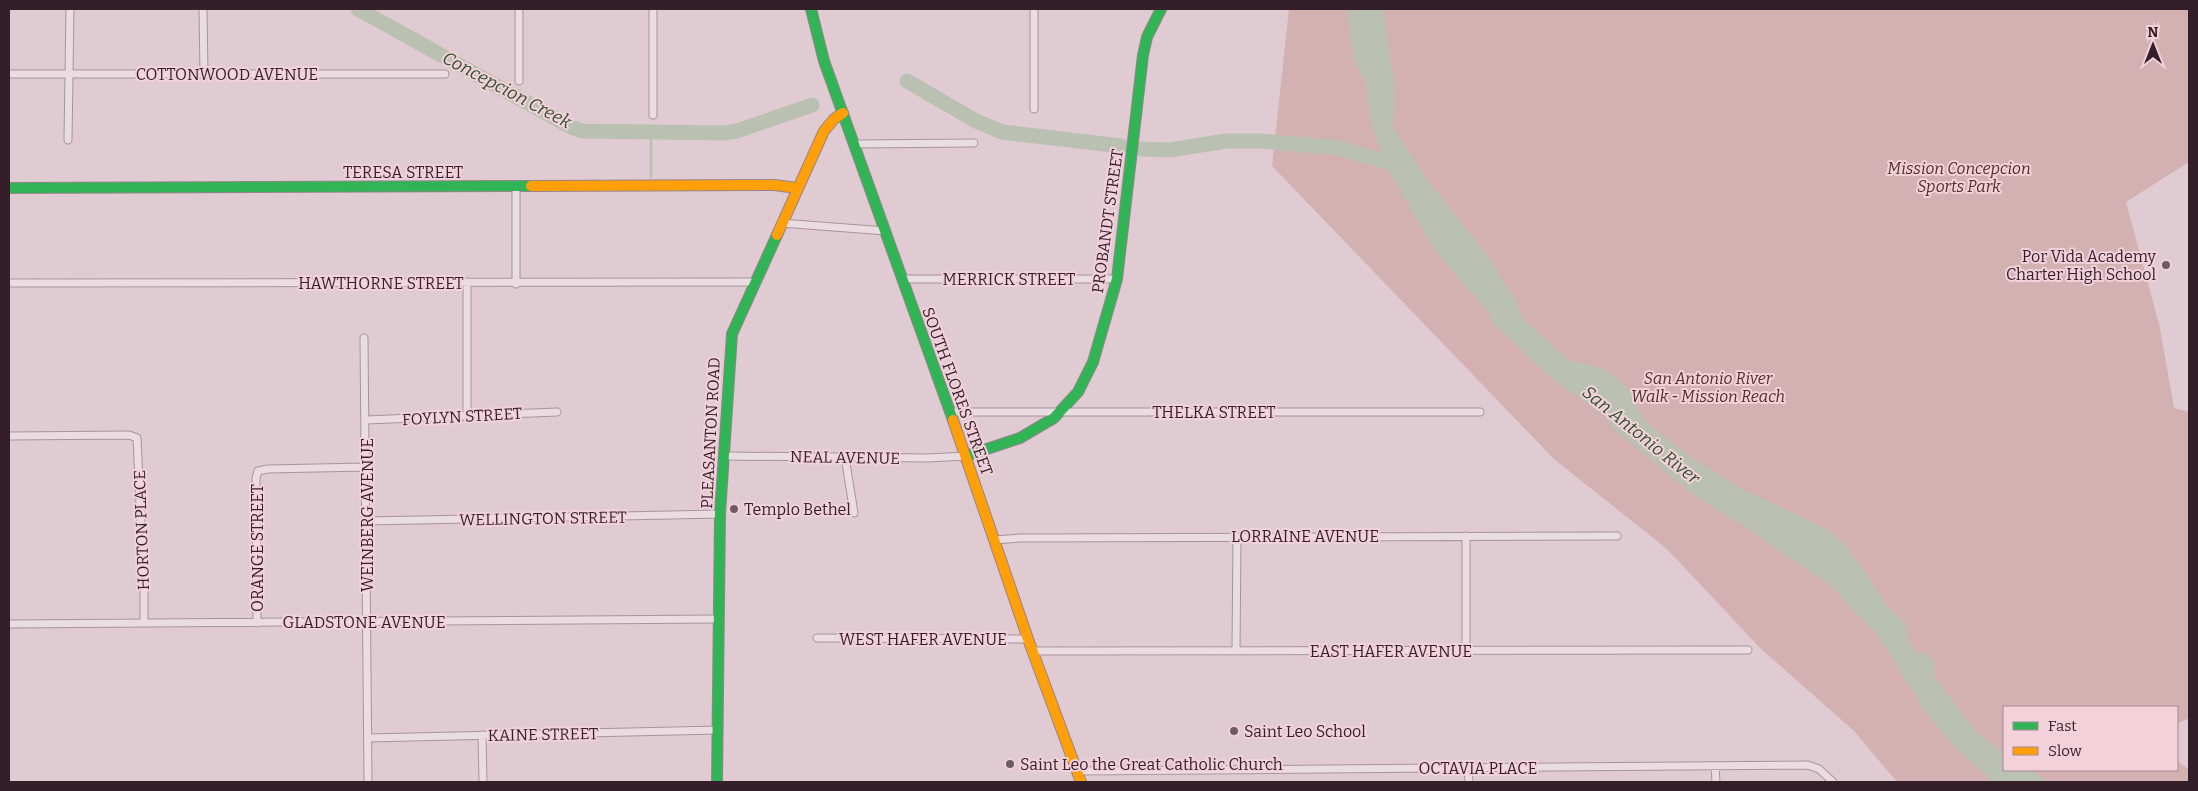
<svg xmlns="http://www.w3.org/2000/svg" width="2198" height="791" viewBox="0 0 2198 791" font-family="Bitter,serif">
<rect width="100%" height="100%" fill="#e1cbd2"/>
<path fill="#d3b1b2" d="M1289 9H2189V162L2126 202 2160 328 2174 408 2189 412V718L2177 724V707H2004V770H2177V760L2189 770V782H1897L1853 730 1761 649 1667 549 1554 459 1272 166Z"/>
<path fill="#bbc1b2" d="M1348 9H1383L1394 81 1395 102 1393 127 1427 179 1492 261 1502 280 1515 298 1524 320 1569 360 1604 369 1629 389 1637 402 1638 410 1648 424 1692 458 1738 487 1829 530 1844 544 1868 575 1886 605 1906 624C1906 636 1909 644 1916 653H1924L1934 661 1935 677 1970 724 1983 738 2004 752V770H2031L2049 782H1993L1950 742 1921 706 1917 696 1905 681 1898 666 1875 632 1853 611 1834 588 1754 533 1691 493 1610 426 1605 416 1552 379 1491 321V315L1436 252 1387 168 1371 123 1365 81 1354 59 1350 41Z"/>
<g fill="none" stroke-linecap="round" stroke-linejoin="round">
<path stroke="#bbc1b2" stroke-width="2.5" d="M651 132V177"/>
<path stroke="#bbc1b2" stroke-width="15" d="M358 9 571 127 582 131 724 133 737 131 812 105
M907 81 976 121 1002 132 1121 146
M1142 149 1170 150 1226 141H1262L1339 148 1404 167"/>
<defs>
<path id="street" d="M203 9 204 74
M519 9V81
M653 9V115
M9 74H445
M1034 109V9
M68 140 70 9
M855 144 974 143
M781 223 886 231
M902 279H1117
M9 283 754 282
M516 284V187
M364 338 368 782
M949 412H1480
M467 416V282
M366 420 557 412
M9 436 129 435 137 438 144 593V623
M724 456 928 458 966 456
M845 457 854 513
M366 521 720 514
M994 540 1020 538 1617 536
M257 623 256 478 258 471 268 469 366 467
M9 624 718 619
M817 638 1028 639
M1033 651 1748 650
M1236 651 1237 537
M1466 651V536
M482 735 483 782
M368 738 718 730
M1715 766 1716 782
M1468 768 1469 782
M1077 771 1808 765 1819 769 1833 782"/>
<path id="fast" d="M811 9 824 61 953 420
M9 188 531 186
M966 456 1020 438 1054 418 1078 392 1093 362 1117 279 1143 55 1147 37 1161 9
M717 782 720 514 732 334 777 235"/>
<path id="slow" d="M531 186 774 185 797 188
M777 235 824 131 834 119 843 113
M953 420 1028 639 1081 782"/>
</defs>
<use href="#street" stroke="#a6959b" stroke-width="9"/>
<use href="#fast" stroke="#96848b" stroke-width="12"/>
<use href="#slow" stroke="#96848b" stroke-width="12"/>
<use href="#street" stroke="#eadce0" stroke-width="7"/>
<use href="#fast" stroke="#30b455" stroke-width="10"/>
<use href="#slow" stroke="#ff9f0a" stroke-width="10"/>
</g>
<g fill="#705b64" stroke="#f2d1db" stroke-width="2">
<circle cx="2166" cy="265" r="5"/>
<circle cx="734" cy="509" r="5"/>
<circle cx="1234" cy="731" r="5"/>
<circle cx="1010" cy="764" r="5"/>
</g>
<g text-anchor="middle" stroke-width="4" stroke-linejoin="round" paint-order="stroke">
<g font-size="16" fill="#331e29" stroke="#f2d1db">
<text x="227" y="80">COTTONWOOD AVENUE</text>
<text x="403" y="178">TERESA STREET</text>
<text transform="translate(1107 221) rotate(-82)" y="6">PROBANDT STREET</text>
<text x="1009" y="285">MERRICK STREET</text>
<text x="381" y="289">HAWTHORNE STREET</text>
<text transform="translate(958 391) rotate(70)" y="6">SOUTH FLORES STREET</text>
<text x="1214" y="418">THELKA STREET</text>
<text transform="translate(462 416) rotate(-3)" y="6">FOYLYN STREET</text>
<text transform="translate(710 433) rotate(-87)" y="6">PLEASANTON ROAD</text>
<text transform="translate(845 457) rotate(1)" y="6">NEAL AVENUE</text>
<text transform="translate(367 515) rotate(-90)" y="6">WEINBERG AVENUE</text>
<text transform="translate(543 518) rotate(-1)" y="6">WELLINGTON STREET</text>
<text transform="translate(141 530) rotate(-92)" y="6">HORTON PLACE</text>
<text x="1305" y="542">LORRAINE AVENUE</text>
<text transform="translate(257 548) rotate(-90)" y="6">ORANGE STREET</text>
<text x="364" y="628">GLADSTONE AVENUE</text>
<text x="923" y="645">WEST HAFER AVENUE</text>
<text x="1391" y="657">EAST HAFER AVENUE</text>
<text transform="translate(543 734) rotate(-1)" y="6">KAINE STREET</text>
<text x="1478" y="774">OCTAVIA PLACE</text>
</g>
<g font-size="16" font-style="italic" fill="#4e3026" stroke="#f2d1db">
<text x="1959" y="174">Mission Concepcion<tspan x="1959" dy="18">Sports Park</tspan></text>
<text x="1708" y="384">San Antonio River<tspan x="1708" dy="18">Walk - Mission Reach</tspan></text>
</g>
<g font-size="16" fill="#331e29" stroke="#f2d1db" text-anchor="start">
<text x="2156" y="262" text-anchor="end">Por Vida Academy<tspan x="2156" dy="18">Charter High School</tspan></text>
<text x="744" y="515">Templo Bethel</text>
<text x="1244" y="737">Saint Leo School</text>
<text x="1020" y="770">Saint Leo the Great Catholic Church</text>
</g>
<g font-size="18" font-style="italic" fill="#30522e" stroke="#f2d1db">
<text transform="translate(507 90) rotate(28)" y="6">Concepcion Creek</text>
<text transform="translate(1641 435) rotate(39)" y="6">San Antonio River</text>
</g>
</g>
<rect width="2198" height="791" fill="none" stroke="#331e29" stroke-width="20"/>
<rect x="2003" y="706" width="175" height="65" fill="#f2d1db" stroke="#a68994"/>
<rect x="2013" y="722" width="25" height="8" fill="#30b455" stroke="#a68994"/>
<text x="2048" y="731" font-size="15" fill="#331e29">Fast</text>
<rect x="2013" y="747" width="25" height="8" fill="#ff9f0a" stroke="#a68994"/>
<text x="2048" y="756" font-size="15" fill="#331e29">Slow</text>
<g transform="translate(2153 45)" stroke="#f2d1db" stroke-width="4" paint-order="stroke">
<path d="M0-4L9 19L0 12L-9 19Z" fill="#331e29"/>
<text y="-8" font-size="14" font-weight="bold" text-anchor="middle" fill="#331e29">N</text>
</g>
</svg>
